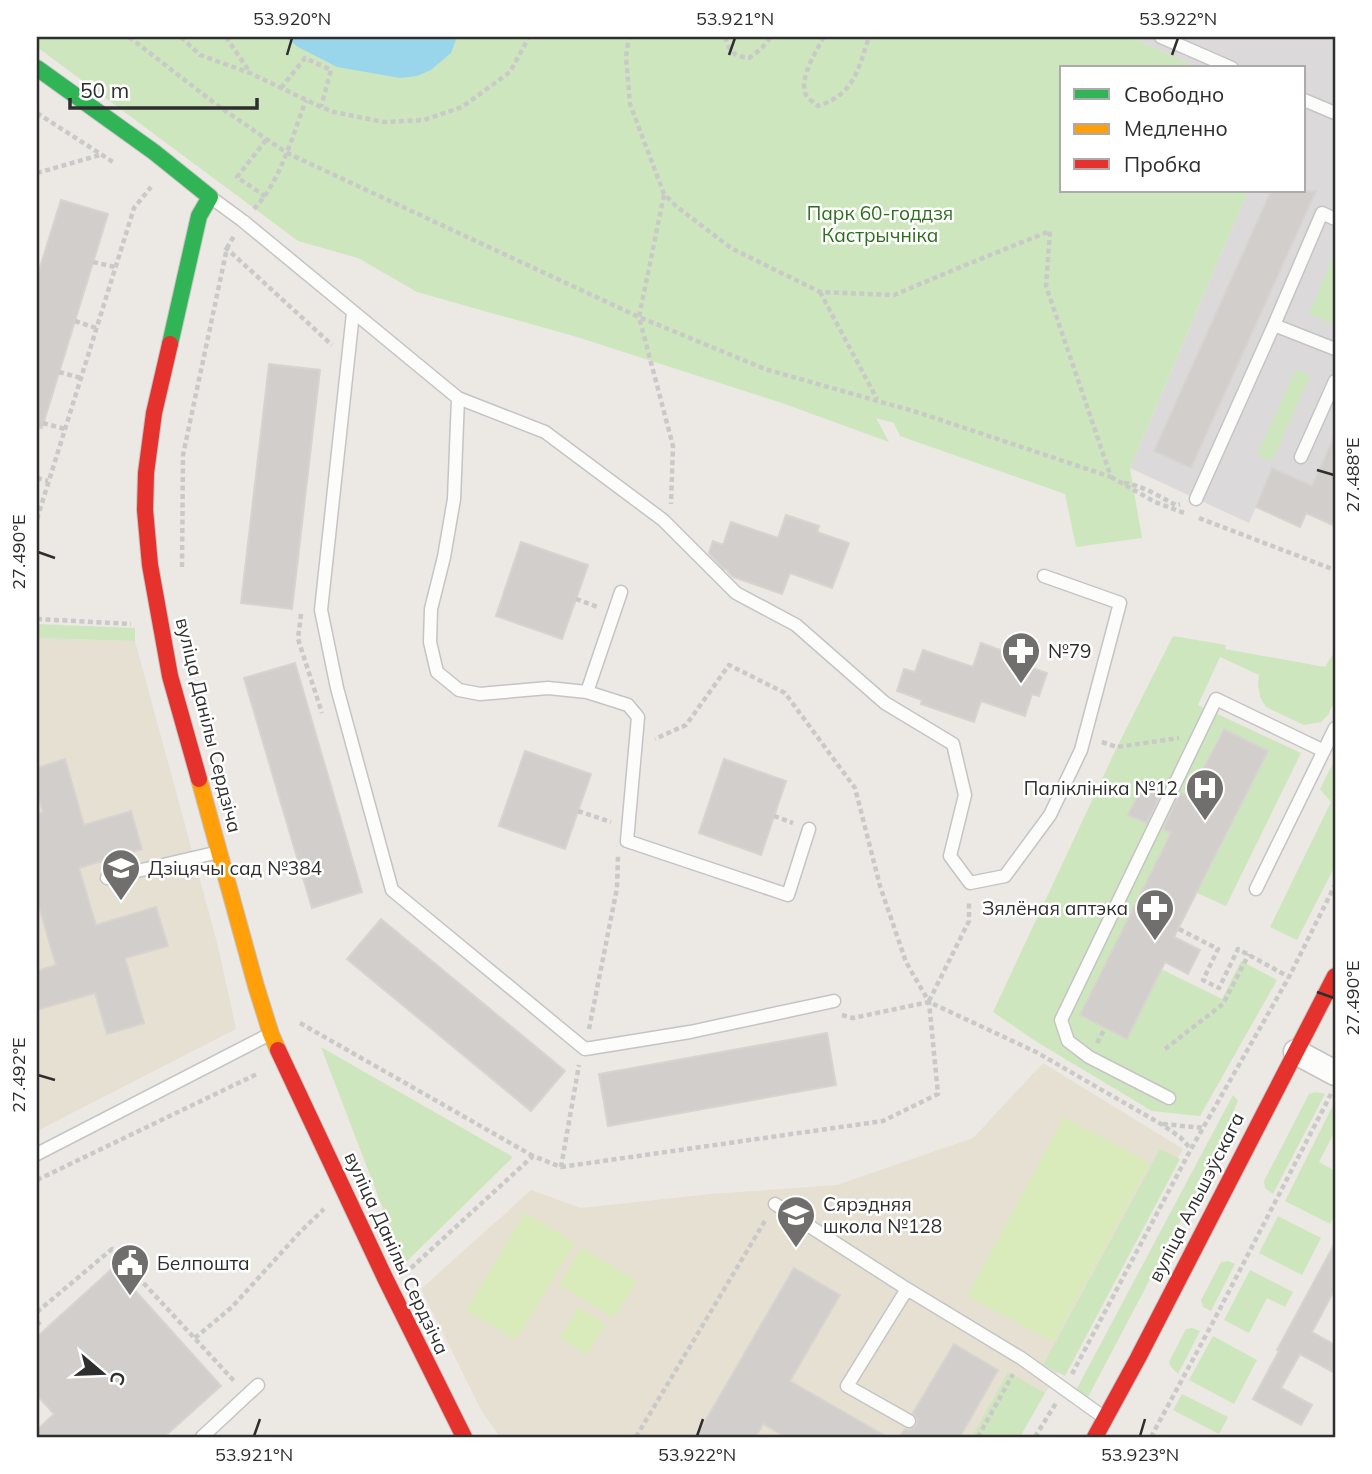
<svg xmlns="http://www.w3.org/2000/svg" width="1372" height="1474" viewBox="0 0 1372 1474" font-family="Mulish,sans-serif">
<rect width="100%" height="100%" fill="#ece8e4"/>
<path fill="#dcd9db" d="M1131 37H1335V526L1306 513 1300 527 1256 507 1249 523 1130 468 1248 191H1304V68H1200Z"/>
<path fill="#e6e0d3" d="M37 638 135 641 218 946 236 1029 37 1131Z
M1043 1063 1183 1149 1053 1381 1016 1437H500L482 1412 421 1289 531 1190 581 1208 711 1194 837 1185 973 1138Z"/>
<path fill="#cee6be" d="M37 37H1131L1200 68H1062V191H1248L1130 468 1142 538 1076 547 1065 494 900 436 894 423 876 418 889 442 782 403 577 337 417 292 358 258 298 241 37 47Z
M1335 251V325L1309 314Z
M1296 369 1310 376 1272 461 1257 455Z
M37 624 135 628V641L37 638Z
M1173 636 1226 645 1225 649 1325 667 1335 651V700L1328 715 1321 722 1304 725 1266 707 1260 697 1258 685 1259 675 1220 657 1198 705 1301 753 1226 906 1197 893 1268 751 1223 729 1080 1015 1126 1039 1161 969 1222 999 1241 961 1277 980 1200 1116 1152 1111 1037 1042 993 1012 1117 747Z
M1335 759V866L1297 940 1270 927 1331 802 1320 789Z
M321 1047 513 1157 404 1264Z
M1316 1092 1325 1094 1273 1194 1265 1188 1264 1181 1309 1094Z
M1233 1095 1238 1101 1207 1171 1088 1397 1083 1398 1075 1392Z
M1335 1101V1131L1319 1162 1335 1171V1214L1330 1224 1285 1201Z
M1160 1149 1180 1159 1065 1376 1043 1365Z
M1278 1216 1321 1238 1302 1275 1259 1253Z
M1229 1261 1235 1264 1211 1311 1203 1307 1201 1300 1221 1262Z
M1250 1270 1293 1292 1285 1307 1267 1298 1249 1333 1224 1320Z
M1192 1328 1200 1331 1178 1374 1171 1367 1169 1362 1186 1329Z
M1213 1336 1257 1360 1234 1404 1189 1380Z
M1008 1372 1045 1393 1020 1437H972Z
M1182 1394 1228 1417 1219 1434 1173 1410Z"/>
<path fill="#d9eabb" d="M1064 1117 1150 1163 1053 1342 967 1296Z
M525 1212 575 1243 516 1340 466 1310Z
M581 1247 637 1281 614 1318 559 1285Z
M578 1307 606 1324 587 1355 560 1338Z"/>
<path fill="#99d6ec" d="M285 37H457L451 53 431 70 417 76 400 78 337 67 298 47Z"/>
<path fill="#d1cecb" stroke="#d7d4d0" stroke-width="2" d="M1271 191H1316L1191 468 1154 451Z
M61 200 108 214 42 428H37V277Z
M269 364 320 370 292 609 241 603Z
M1335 434V526L1306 513 1300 527 1256 507 1272 468 1312 486Z
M786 515 819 526 817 532 849 543 832 588 790 573 782 594 733 577 728 572V570L724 569 709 553 713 541 723 545 731 522 778 538Z
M521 542 588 565 562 639 496 616Z
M981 643 1017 656 1015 662 1047 673 1039 696 1032 694 1025 716 981 701 974 722 921 704 922 700 897 691 904 669 915 672 923 650 973 667Z
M295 663 362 892 312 908 244 678Z
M1224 729 1268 751 1174 937 1200 950 1188 974 1165 962 1127 1039 1080 1015 1171 833 1163 829 1180 793 1189 797Z
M525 751 591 774 565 849 499 826Z
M65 759 84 825 131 811 142 849 79 868 96 925 156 907 168 946 125 958 144 1023 107 1034 95 993 37 1010V971L56 965 37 900V814L43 812 37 792V768Z
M724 759 786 781 761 855 699 833Z
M1146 780 1164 787 1147 823 1128 815Z
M381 919 565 1071 531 1111 347 959Z
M827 1033 836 1085 608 1126 599 1074Z
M1335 1243V1289L1312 1332 1335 1345V1373L1300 1354 1281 1388 1312 1405 1301 1425 1253 1399 1279 1351 1277 1350Z
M114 1267 221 1386 164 1437H37V1430L54 1414 37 1395V1337Z
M794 1268 840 1295 790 1381 887 1437H785L763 1424 756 1437H696Z
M954 1344 998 1370 960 1437H899L905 1429 910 1430 916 1426 918 1420 913 1413Z"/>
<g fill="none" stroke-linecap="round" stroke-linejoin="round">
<defs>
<path id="lane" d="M1161 37 1232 68
M1304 100 1335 113
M213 199 243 221 458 398 545 432 663 520 736 593 796 625 885 703 953 744 965 795 950 856 970 883 1005 876 1050 815 1081 750 1120 603 1044 576
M353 313 321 610 337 688 392 890 585 1049 690 1032 834 1001
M1274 325 1322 213 1335 219
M458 398 454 499 444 557 431 609 430 642 437 672 459 690 480 694 548 688 587 692 628 705 638 717 627 841 788 895 809 829
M1301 457 1335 381
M1196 499 1274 325 1335 349
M587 692 621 592
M107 878 219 852
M1256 889 1335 728
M1169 1098 1089 1057 1068 1041 1061 1020 1216 699 1324 751
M37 1154 270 1034
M775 1204 907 1289 1021 1358 1102 1416
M907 1289 847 1386 909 1421
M202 1437 258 1385"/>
<path id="street" d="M1296 1052 1335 1073"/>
<path id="fast" d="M37 68 154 152 210 197 199 216 170 344"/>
<path id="slow" d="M199 779 256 986 271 1034 278 1050"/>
<path id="jam" d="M170 344 154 413 146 473 145 510 150 565 170 676 199 779
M278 1050 386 1280 464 1437
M1095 1437 1138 1358 1335 976"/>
</defs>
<use href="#lane" stroke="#c5c4c5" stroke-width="15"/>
<use href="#street" stroke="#c5c4c5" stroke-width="27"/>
<use href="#fast" stroke="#c5c4c5" stroke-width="18"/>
<use href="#slow" stroke="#c5c4c5" stroke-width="18"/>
<use href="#jam" stroke="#c5c4c5" stroke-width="18"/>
<path stroke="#c9c9c8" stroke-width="4.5" stroke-dasharray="5 3.5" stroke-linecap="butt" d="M129 37 221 108 287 153 639 317 765 369 920 413 1111 477 1046 286 1050 231 963 266 894 295 820 292 731 248 676 206 664 194 630 104 626 57 629 37
M181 37 200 55 250 73 321 107 334 112 384 122 424 120 462 107 510 72 529 37
M226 37 249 71
M725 37C730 52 733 56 749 58L760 50 771 37
M824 37C816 51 800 77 805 93 807 98 814 103 818 106 855 94 858 69 869 37
M281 88 305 58 331 70 321 107
M37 113 113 162
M266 140 237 177 266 197
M37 173 100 155
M664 195 639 317 673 446 671 504
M254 209C281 180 292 137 306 100
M225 247 332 345
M93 262 115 267
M820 292 877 399
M75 321 96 328
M59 372 81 378
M43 423 65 429
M1111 477 1155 502 1184 513
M37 478 48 481
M1124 483C1142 485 1160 497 1176 505L1180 504
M1199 518 1335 570
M37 519 134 208 151 187
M182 567 183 455 227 248 234 236
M576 599 598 607
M301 614 298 639 322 713
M37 619 131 624
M1102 742 1117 747 1179 738
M578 811 611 822
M774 816 793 823
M1179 929 1218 949 1203 980 1219 988 1238 949 1289 977
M929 1001 969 921V900
M842 1015 853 1018 929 1002 1036 1052 1161 1124 1180 1137 1191 1149
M300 1023 533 1156
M589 1029 617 888 618 856
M1097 1043 1105 1028
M1165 1049 1223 1004 1249 954
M1163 1124 1204 1128
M561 1167 883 1121 938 1094 929 1002 906 962 880 886 855 788 785 693 729 665 686 725 655 739
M37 1180 257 1074
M411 1268 533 1156 561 1167 579 1065
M37 1312 112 1249 235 1382
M37 1321 40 1325
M195 1338 232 1307 301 1231 324 1209
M1072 1374 1191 1149 1289 977 1335 885
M636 1437 766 1219
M978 1437 1013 1374
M1035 1437 1056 1403
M1151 1437 1212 1324 1331 1094"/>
<use href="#lane" stroke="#fcfcfb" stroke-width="12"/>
<use href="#street" stroke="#fcfcfb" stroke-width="24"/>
<use href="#fast" stroke="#30b455" stroke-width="16"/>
<use href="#slow" stroke="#ff9f0a" stroke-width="16"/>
<use href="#jam" stroke="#e5322d" stroke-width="16"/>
</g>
<path fill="none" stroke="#2e2e2e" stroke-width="2.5" d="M287 55 292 38M729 55 735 38M1172 55 1178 38M1317 470 1334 475M38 552 55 558M1317 992 1334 998M38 1075 55 1080M254 1436 260 1419M697 1436 703 1419M1140 1436 1145 1419"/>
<defs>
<symbol id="pharmacy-pin" viewBox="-11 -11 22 30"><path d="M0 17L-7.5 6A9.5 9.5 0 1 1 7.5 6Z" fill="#706f6e" stroke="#fff"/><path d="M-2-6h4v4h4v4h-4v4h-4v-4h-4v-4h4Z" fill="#fff"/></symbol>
<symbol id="hospital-pin" viewBox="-11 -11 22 30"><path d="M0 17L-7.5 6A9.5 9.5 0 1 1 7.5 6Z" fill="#706f6e" stroke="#fff"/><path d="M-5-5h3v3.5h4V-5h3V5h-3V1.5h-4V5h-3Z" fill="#fff"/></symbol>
<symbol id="school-pin" viewBox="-11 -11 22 30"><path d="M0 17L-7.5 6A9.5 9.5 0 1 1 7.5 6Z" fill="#706f6e" stroke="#fff"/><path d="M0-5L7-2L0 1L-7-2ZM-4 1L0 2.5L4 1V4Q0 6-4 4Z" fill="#fff"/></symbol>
<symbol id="civic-pin" viewBox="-11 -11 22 30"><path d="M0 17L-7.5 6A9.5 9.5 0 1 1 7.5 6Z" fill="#706f6e" stroke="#fff"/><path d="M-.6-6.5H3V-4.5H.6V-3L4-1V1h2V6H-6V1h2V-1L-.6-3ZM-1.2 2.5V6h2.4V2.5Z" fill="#fff"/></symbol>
</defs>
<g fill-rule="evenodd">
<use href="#pharmacy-pin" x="999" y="629" width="44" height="60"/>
<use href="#hospital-pin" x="1183" y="766" width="44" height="60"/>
<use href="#school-pin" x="99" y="846" width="44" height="60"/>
<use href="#pharmacy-pin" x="1133" y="886" width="44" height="60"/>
<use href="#school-pin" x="774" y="1193" width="44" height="60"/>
<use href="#civic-pin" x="108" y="1241" width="44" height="60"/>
</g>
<g text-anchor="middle" stroke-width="5" stroke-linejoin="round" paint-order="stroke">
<g font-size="19" fill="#2c6e1b" stroke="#fff">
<text x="880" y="220">Парк 60-годдзя<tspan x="880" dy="22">Кастрычніка</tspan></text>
</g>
<g font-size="19" fill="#2e2e2e" stroke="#fff" text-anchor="start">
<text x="1048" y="658">№79</text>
<text x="1178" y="795" text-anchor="end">Паліклініка №12</text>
<text x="148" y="875">Дзіцячы сад №384</text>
<text x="1128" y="915" text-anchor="end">Зялёная аптэка</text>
<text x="823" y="1211">Сярэдняя<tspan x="823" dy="22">школа №128</tspan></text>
<text x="157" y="1270">Белпошта</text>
</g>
<g font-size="19" fill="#2e2e2e" stroke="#fff">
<text transform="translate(209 725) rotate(76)" y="7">вуліца Данілы Сердзіча</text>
<text transform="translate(1196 1197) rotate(-63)" y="7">вуліца Альшэўскага</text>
<text transform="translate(397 1253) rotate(65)" y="7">вуліца Данілы Сердзіча</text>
</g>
</g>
<rect width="1372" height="1474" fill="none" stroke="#ffffff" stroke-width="77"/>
<rect x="1060" y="66" width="245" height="126" fill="#ffffff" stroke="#ababab" stroke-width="2"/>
<rect x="1074" y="89" width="35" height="10" fill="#30b455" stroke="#ababab" stroke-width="2"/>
<text x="1124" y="102" font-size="21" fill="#2e2e2e">Свободно</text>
<rect x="1074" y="124" width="35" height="10" fill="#ff9f0a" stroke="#ababab" stroke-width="2"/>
<text x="1124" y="136" font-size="21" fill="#2e2e2e">Медленно</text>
<rect x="1074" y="159" width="35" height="10" fill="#e5322d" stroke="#ababab" stroke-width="2"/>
<text x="1124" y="172" font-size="21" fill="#2e2e2e">Пробка</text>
<g transform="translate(102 1373) rotate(109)" stroke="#ffffff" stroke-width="5" paint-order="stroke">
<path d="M0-5L12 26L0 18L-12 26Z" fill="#2e2e2e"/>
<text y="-10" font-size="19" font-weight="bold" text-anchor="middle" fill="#2e2e2e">С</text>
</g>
<path d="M70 98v10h187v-10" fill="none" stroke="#2e2e2e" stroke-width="3.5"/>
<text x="80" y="98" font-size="21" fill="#2e2e2e" stroke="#ffffff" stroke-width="5" paint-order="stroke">50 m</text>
<rect x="38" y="38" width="1296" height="1398" fill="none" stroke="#2e2e2e" stroke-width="2.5"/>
<g font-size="18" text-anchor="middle" fill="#2e2e2e">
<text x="292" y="25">53.920°N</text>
<text x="735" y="25">53.921°N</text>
<text x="1178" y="25">53.922°N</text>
<text transform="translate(1353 475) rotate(-90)" y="6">27.488°E</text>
<text transform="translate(19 552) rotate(-90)" y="6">27.490°E</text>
<text transform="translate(1353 998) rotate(-90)" y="6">27.490°E</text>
<text transform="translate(19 1075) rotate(-90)" y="6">27.492°E</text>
<text x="254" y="1461">53.921°N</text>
<text x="697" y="1461">53.922°N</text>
<text x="1140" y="1461">53.923°N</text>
</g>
</svg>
